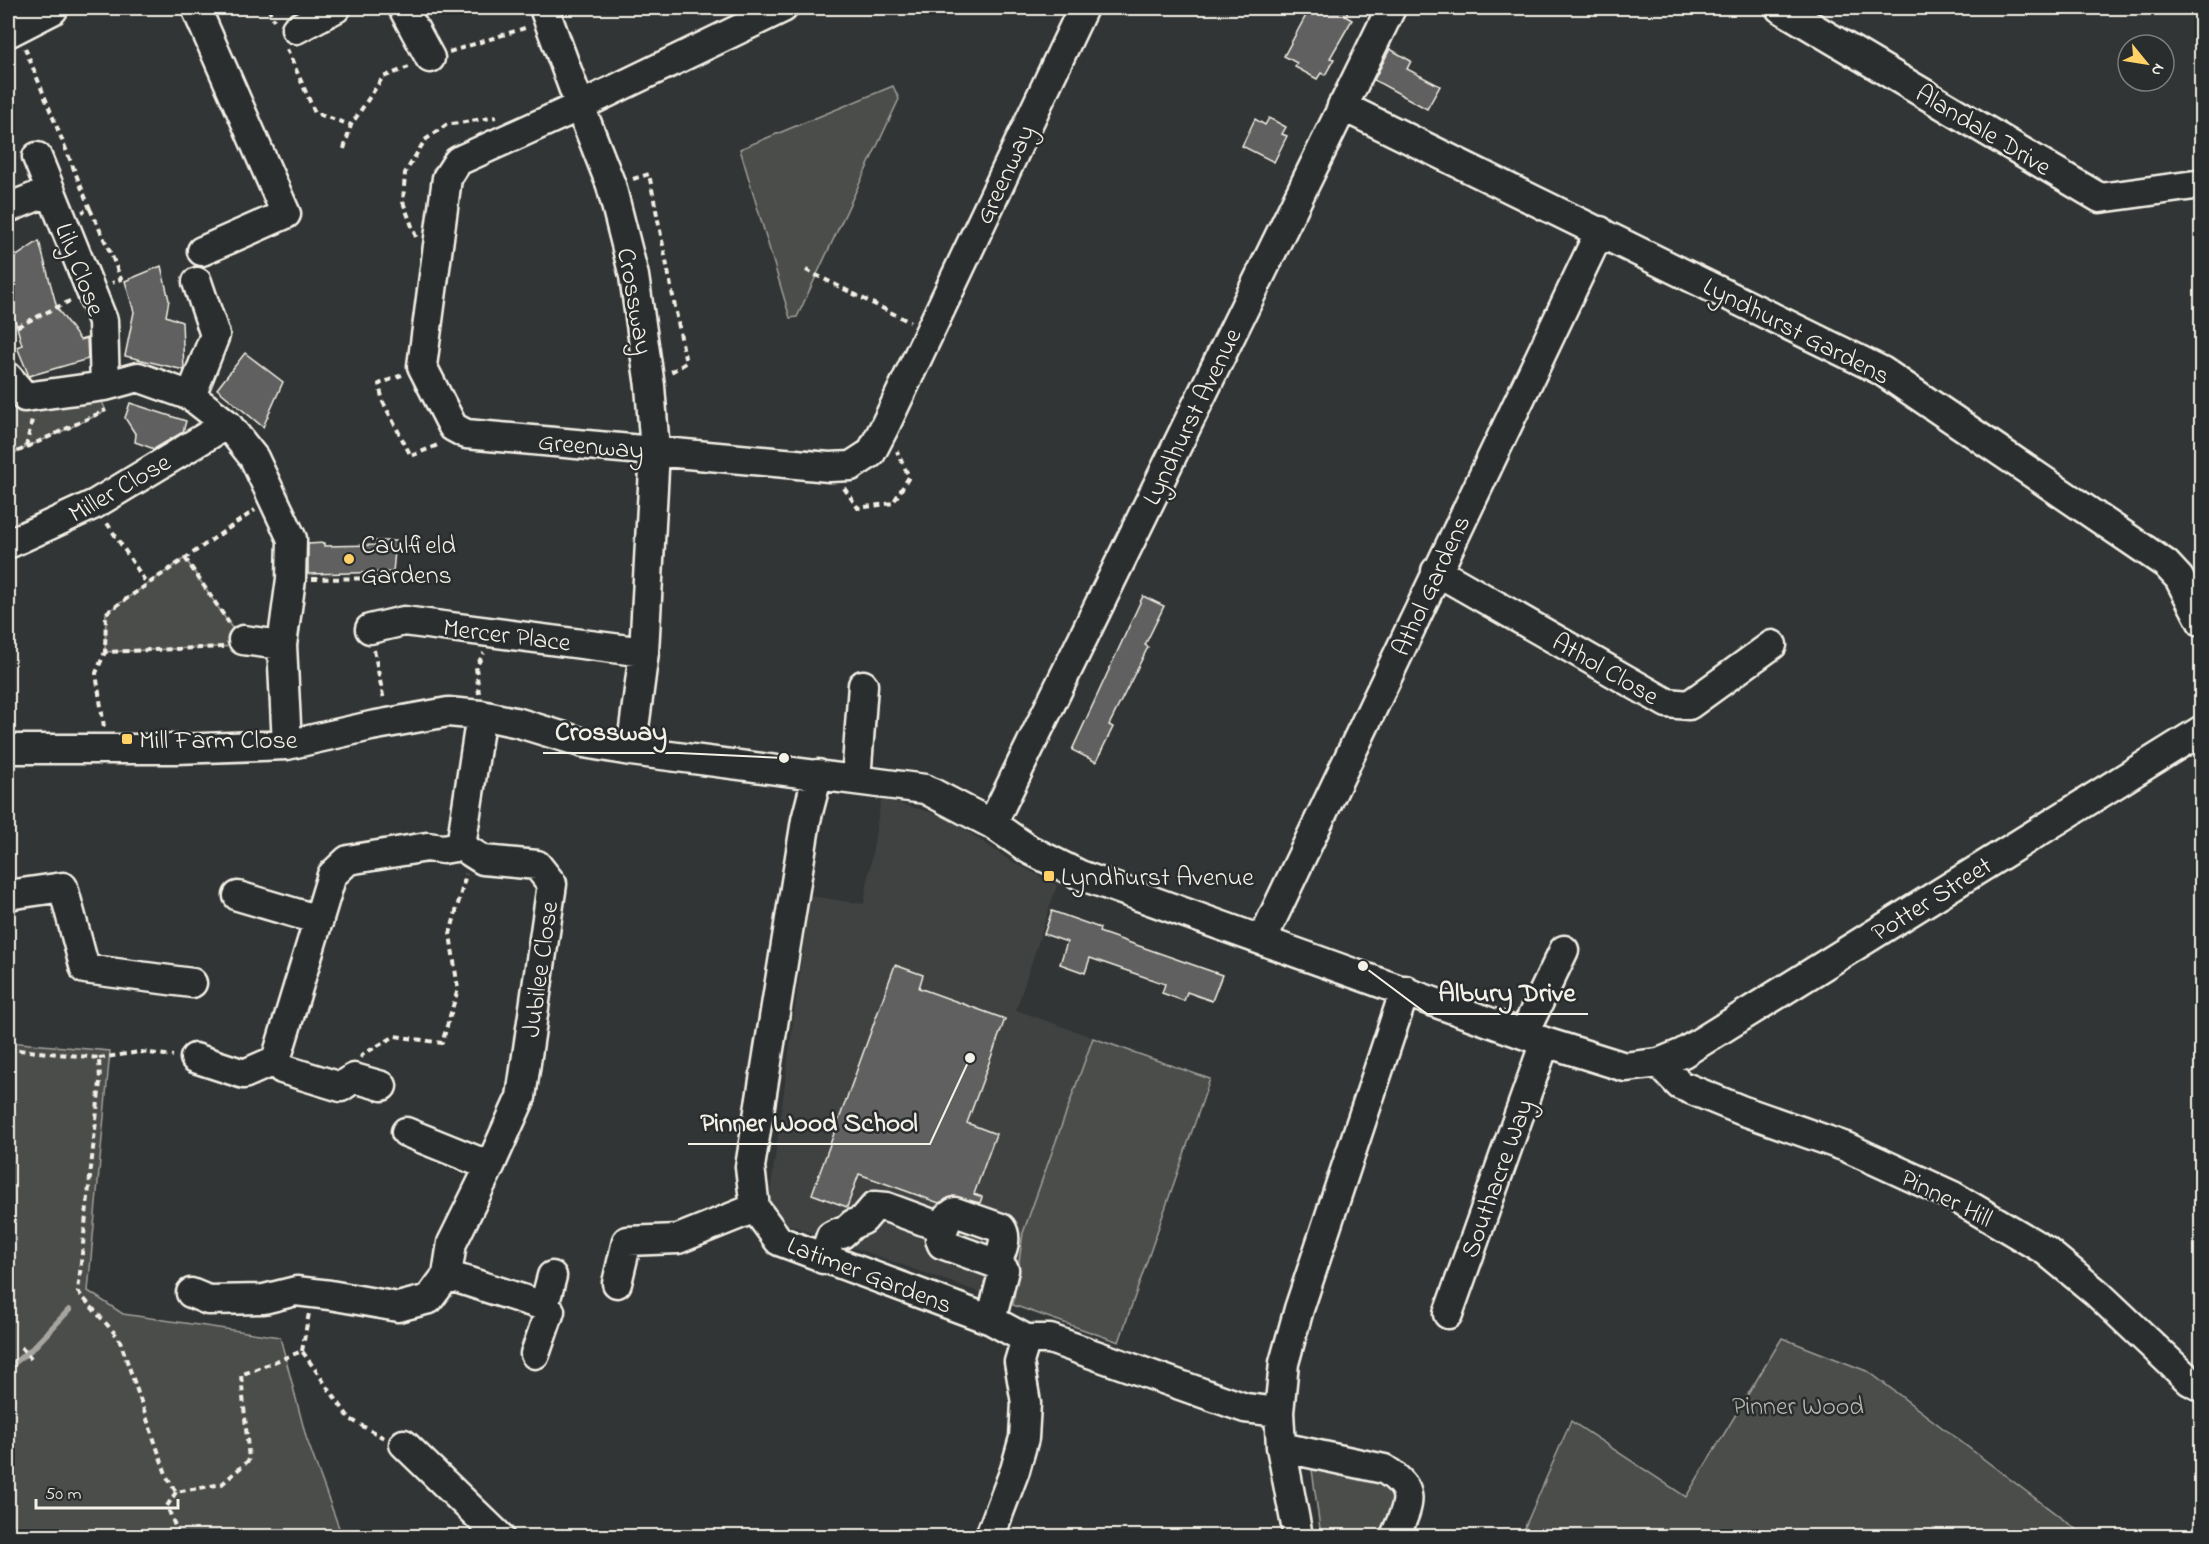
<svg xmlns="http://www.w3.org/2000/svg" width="2209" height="1544" viewBox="0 0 2209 1544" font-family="'Indie Flower',sans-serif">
<rect width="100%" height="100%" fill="#323535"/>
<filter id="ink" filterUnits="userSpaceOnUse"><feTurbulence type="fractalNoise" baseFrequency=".0167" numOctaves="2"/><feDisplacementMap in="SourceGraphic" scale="12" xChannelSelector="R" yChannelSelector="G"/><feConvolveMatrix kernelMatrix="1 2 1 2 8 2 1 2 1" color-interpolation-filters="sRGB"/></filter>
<g filter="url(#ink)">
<path fill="#404242" d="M881 799 945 816 1011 861 1057 885 1016 1010 1210 1079 1119 1342 767 1217 810 896 864 904Z"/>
<path fill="#4b4d4c" stroke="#a09f9a" stroke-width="1.5" d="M893 86 899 99 797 317 790 318 740 149Z
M8 378 26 397 96 387 106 411 8 456Z
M185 558 236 634 239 646 105 652 106 613Z
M1093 1038 1210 1079 1119 1342 1013 1305 1023 1233Z
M8 1042 110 1051 88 1291 123 1314 280 1337 306 1437 342 1536H8Z
M1782 1338 1869 1372 2085 1536H1521L1571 1421 1686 1497Z
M1311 1462 1400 1488 1384 1536H1321Z"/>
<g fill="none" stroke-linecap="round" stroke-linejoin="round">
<path stroke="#a6a5a0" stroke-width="6" d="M8 1368 33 1348 69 1310"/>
</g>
<path fill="#5f605f" stroke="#f4f1e8" stroke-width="1.5" d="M1310 8H1351L1345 16 1352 20 1330 58 1334 59 1325 75 1321 73 1317 79 1295 67 1297 63 1284 56Z
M1390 49 1411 61 1407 69 1440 86 1427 109 1374 80Z
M1269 118 1286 127 1282 134 1287 136 1274 162 1242 146 1255 119 1265 125Z
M39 241 57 308 80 340 87 338 88 359 29 376 17 347 22 345 8 295V262Z
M161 266 169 300 166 316 182 322 184 370 125 356 134 312 125 281Z
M245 353 283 382 263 427 217 389Z
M130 403 186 421 183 432 154 449 135 442 136 435 125 418Z
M376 541H396L393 572 308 574V544L324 543V546L376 545Z
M1143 596 1164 606 1145 645 1148 647 1109 725 1113 727 1096 762 1072 750Z
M1052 911 1100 928 1099 932 1222 975 1212 1001 1187 992 1184 1001 1162 993 1165 984 1090 958 1085 973 1060 964 1067 942 1044 934Z
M895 965 923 975 919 988 1005 1019 967 1123 996 1134 974 1194 982 1197 980 1203 953 1196 939 1203 859 1174 847 1207 812 1194Z"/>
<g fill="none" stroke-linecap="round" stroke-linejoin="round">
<defs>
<path id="minor" d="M196 8 286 214 202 251
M403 8 430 58
M544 8 580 106 611 185 634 276 650 386 655 451 644 652 631 751
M783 8 580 106 458 161 447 178 422 366 453 427 466 434 829 467 851 466 871 453 885 426 1083 8
M1780 8 2100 198 2202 184
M296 29 336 8
M1342 106 1882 371 2166 564 2179 578 2202 622
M37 157 103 321 105 386
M8 208 50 191
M8 377 25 397 105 386 138 377 191 396 227 424 254 458 292 539 291 579 282 645 287 745
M191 396 215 335 197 282
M8 544 95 504 227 424
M1436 571 1667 703 1689 705 1772 645
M370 629 404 621 644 652
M243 640 282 645
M481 715 461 846 483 860 537 865 552 884 521 1097 490 1166 452 1243 447 1275 544 1306
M8 749H176L287 745 371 726 448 712 481 715 519 723 584 743 631 751 925 789 992 824 1030 850 1080 875 1545 1042 1625 1067 1659 1063 1683 1053 2202 730
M818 774 806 820 750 1167 755 1208 779 1241 991 1320 1026 1339H1050L1245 1408 1279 1412
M856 780 863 685
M992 824 1391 8
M8 895 63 887 85 969 192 983
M238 896 319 920
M1262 940 1600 231
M1524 1033 1564 950
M195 1058 244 1074 276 1060
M276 1060 332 875 348 860 427 847 443 849 461 846
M276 1060 282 1069 341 1087 354 1078 382 1086
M1659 1063 1680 1085 1741 1110 1846 1147 1953 1196 2046 1251 2097 1293 2190 1381 2202 1387
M406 1132 490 1166
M823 1259 831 1236 837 1233 842 1234 853 1224 863 1220 875 1206 886 1207 943 1228
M617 1283 627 1241 678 1239 755 1208
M191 1293 208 1300 264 1299 296 1291 330 1295 398 1307 429 1299 447 1275
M1448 1314 1545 1042
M991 1320 1004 1270 997 1264C1000 1253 1009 1239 1001 1228L955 1212 948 1217 940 1239 942 1244 997 1264
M535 1354 550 1311 544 1306 552 1276
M404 1444 499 1536
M1281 1447 1384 1469C1418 1490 1409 1504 1395 1536
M990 1536 1015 1470 1024 1438 1026 1403 1019 1362 1026 1339
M1298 1536 1281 1447 1279 1412 1284 1363 1299 1309 1405 990"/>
<path id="major" d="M8 30 51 8"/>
</defs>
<use href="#minor" stroke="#f4f1e8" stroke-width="33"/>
<use href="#major" stroke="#f4f1e8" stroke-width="38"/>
<path stroke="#f4f1e8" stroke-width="4" stroke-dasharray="6 4.5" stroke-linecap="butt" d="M268 8 274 20
M25 48 90 209 82 212
M287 49 315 113 351 125
M449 52 528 27
M344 149 351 125 383 77 409 67
M633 179 649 174 686 363 671 372
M90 209 112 256 121 279 112 283
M416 237 403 202 405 173 425 140 446 125 496 117
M806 270 910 322
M8 331 72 300
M402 375 379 384 383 402 411 456 440 444
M26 447 32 420
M8 456 106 410
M844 488 858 508 893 503 909 477 897 451
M107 523 147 584
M185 558 229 623
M312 579 389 578
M223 647 105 652 106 613 255 510
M374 650 384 701
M479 694 476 667 484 653
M104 727 96 673 105 652
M8 1049 99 1058 100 1082 78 1292 119 1338 167 1477 176 1492 222 1484 249 1460 241 1375 302 1351 350 1419 384 1438
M99 1058 140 1052 173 1056
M361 1058 362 1055 395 1036 442 1043 458 989 450 934 466 874
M21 1347 31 1359
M302 1351 309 1313
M176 1492 167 1506 179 1536"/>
<use href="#minor" stroke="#2a2d2e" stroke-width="28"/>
<use href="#major" stroke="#2a2d2e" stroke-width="33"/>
</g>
</g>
<g fill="#ffd166" stroke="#2a2d2e" stroke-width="2">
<circle cx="349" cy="559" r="6"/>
<rect x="121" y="733" width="12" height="12" rx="3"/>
<rect x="1043" y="870" width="12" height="12" rx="3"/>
</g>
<g text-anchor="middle" stroke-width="5" stroke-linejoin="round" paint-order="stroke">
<g font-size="26" fill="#f4f1e8" stroke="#2a2d2e">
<text transform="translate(1984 129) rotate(31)" y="9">Alandale Drive</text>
<text transform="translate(1004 174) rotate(-65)" y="9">Greenway</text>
<text transform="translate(81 269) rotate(69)" y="9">Lily Close</text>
<text transform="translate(636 301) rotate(80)" y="9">Crossway</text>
<text transform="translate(1797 330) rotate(27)" y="9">Lyndhurst Gardens</text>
<text transform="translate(1191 416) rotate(-64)" y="9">Lyndhurst Avenue</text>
<text transform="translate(591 445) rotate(5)" y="9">Greenway</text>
<text transform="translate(119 487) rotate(-30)" y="9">Miller Close</text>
<text transform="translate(1430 585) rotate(-65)" y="9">Athol Gardens</text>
<text transform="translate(507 634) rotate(7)" y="9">Mercer Place</text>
<text transform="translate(1606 668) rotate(30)" y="9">Athol Close</text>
<text transform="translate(1931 898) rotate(-32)" y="9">Potter Street</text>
<text transform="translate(539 969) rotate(-82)" y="9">Jubilee Close</text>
<text transform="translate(1496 1178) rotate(-70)" y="9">Southacre Way</text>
<text transform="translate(1947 1197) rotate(27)" y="9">Pinner Hill</text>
<text transform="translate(870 1274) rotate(21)" y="9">Latimer Gardens</text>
</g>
<g font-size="26" fill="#f4f1e8" stroke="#2a2d2e" text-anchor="start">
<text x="361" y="553">Caulfield<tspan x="361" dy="30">Gardens</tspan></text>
<text x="139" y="748">Mill Farm Close</text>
<text x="1061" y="885">Lyndhurst Avenue</text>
</g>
<g font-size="26" fill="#b9b8b1" stroke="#2a2d2e">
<text x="1798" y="1414">Pinner Wood</text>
</g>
</g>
<path fill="none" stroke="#f4f1e8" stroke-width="2" d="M784 758L679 753H543M1363 966L1427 1014H1588M970 1058L930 1144H688"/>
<g fill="#f4f1e8" stroke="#2a2d2e" stroke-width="2">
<circle cx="784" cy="758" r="6"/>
<circle cx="1363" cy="966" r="6"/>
<circle cx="970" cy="1058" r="6"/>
</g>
<g font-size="27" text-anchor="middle" font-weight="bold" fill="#f4f1e8" stroke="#2a2d2e" stroke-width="5" stroke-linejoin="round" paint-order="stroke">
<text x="611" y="740">Crossway</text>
<text x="1507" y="1001">Albury Drive</text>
<text x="809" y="1131">Pinner Wood School</text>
</g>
<rect width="2209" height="1544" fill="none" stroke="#2a2d2e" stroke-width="30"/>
<rect x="15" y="15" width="2179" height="1514" fill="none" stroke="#f4f1e8" stroke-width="2" filter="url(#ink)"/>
<g transform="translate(2146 63) rotate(120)"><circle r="28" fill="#2a2d2e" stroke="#7b7b78" stroke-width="1.5"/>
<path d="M0-4.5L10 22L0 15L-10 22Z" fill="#ffd166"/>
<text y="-9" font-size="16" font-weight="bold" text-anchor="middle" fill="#f4f1e8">N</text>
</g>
<path d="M36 1499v9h142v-9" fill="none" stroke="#f4f1e8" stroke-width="3"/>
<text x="45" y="1499" font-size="18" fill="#f4f1e8" stroke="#2a2d2e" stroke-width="4.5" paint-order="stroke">50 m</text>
</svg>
